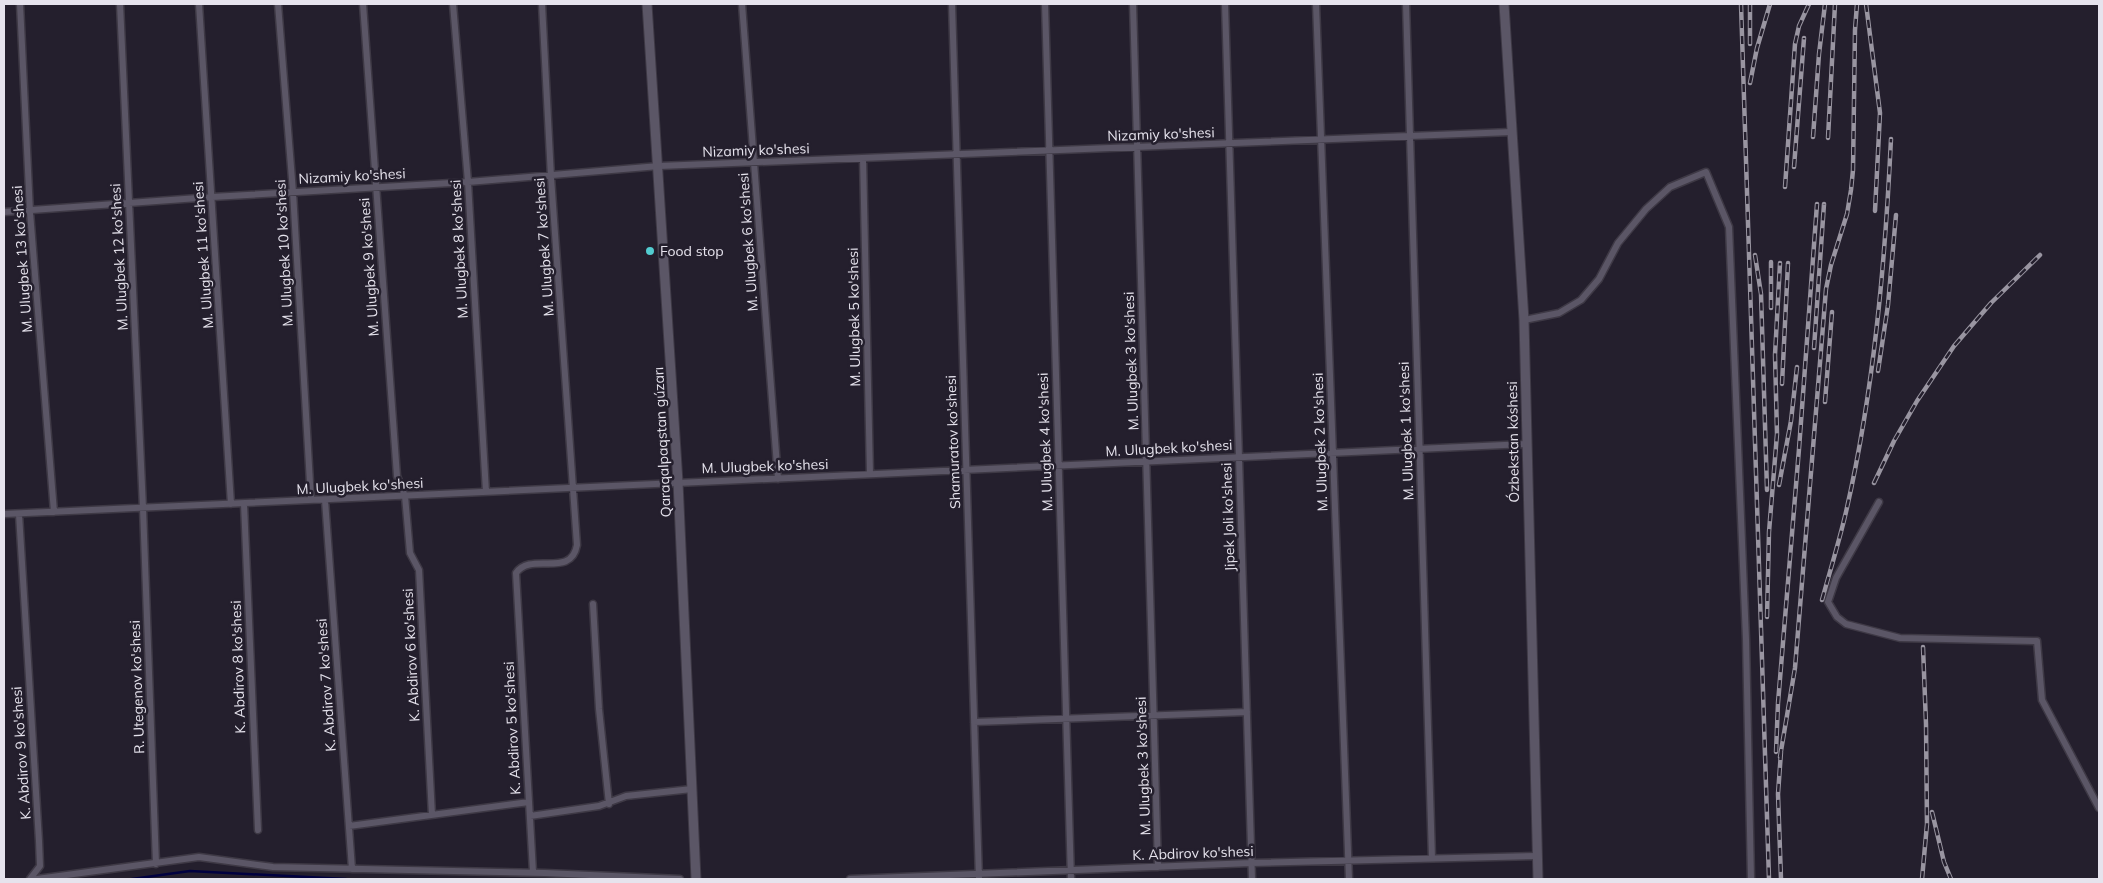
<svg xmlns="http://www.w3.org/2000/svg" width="2103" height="883" viewBox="0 0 2103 883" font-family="Mulish,sans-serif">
<rect width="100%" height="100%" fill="#241f2d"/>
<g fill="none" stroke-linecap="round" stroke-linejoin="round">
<path stroke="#00003f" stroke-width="2.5" d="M132 879 190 871 346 879"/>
<defs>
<path id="street" d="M20 4 30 212 54 512
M120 4 143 508 156 864
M199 4 231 504
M278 4 293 192 311 500
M363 4 397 476 405 496 410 553 419 570 432 815
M453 4 468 182 486 492
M742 4 778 479
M952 4 979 879
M1045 4 1071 879
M1133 4 1158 867
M1225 4 1252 879
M1316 4 1349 879
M1406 4 1432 858
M863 158 870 474
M4 212 212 197 468 182 659 166 1511 132
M1524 320 1559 313 1581 300 1599 279 1618 243 1646 209 1670 187 1706 172 1729 227 1746 639 1751 879
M325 500 352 869
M1879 502 1836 578 1828 602 1837 617 1846 624 1900 638 2037 641 2042 700 2099 808
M244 504 258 830
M4 514 1527 444
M19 514 39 841 40 866 30 879
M593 604 599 709 609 804
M974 722 1247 712
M530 816 599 806 626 796 692 789
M349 826 529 802
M533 872 516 573C531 551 571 579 577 545L551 177 542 4
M37 879 199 857 273 867 545 873 680 879
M850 879 1251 863 1538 856"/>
<path id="secondary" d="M647 4 678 482 696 879
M1504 4 1524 320 1538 879"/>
</defs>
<use href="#street" stroke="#3e3945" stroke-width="9"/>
<use href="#secondary" stroke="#3e3945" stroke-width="11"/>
<use href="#street" stroke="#5b5666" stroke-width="6"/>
<use href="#secondary" stroke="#5b5666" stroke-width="9"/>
<defs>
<path id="rail" d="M1741 4 1769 879
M1866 4 1880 113 1875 211
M1750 44V4
M1750 83 1757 48 1770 4
M1813 137 1819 54 1825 4
M1828 138 1835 4
M1794 167 1804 38
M1785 187 1795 44 1799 26 1809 4
M1755 255 1761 294 1767 490
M1771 308V262
M1814 348 1824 204
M1878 371 1888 305 1896 215
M1782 384 1788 263
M1825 402 1832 312
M1874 483 1894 441 1917 401 1954 346 1991 303 2040 255
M1779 485 1791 421 1797 367
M1822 600C1830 571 1839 542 1846 512 1874 390 1885 264 1891 139
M1767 617 1769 532 1777 434 1775 355 1780 263
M1776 752 1778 703 1799 449 1817 204
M1781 752 1778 794 1781 879
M1780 757 1795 668 1826 289 1831 265 1847 214 1851 190 1853 170 1855 30 1857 4
M1932 812 1944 862 1951 879
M1922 879 1927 824 1926 724 1923 647"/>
</defs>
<use href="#rail" stroke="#9995a1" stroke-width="4.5"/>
<use href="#rail" stroke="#241f2d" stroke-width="2.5" stroke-dasharray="8" stroke-linecap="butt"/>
</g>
<circle fill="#52ccd0" stroke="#241f2d" stroke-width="2" cx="650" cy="251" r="5"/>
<g text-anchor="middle" stroke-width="5" stroke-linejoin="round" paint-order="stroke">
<g font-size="14" fill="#e6e3ed" stroke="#241f2d">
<text transform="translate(1161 134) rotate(-2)" y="5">Nizamiy ko'shesi</text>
<text transform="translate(756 150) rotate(-2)" y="5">Nizamiy ko'shesi</text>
<text transform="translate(352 176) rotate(-3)" y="5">Nizamiy ko'shesi</text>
<text transform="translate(748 242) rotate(-94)" y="5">M. Ulugbek 6 ko'shesi</text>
<text transform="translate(544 247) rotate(-94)" y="5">M. Ulugbek 7 ko'shesi</text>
<text transform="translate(459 249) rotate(-93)" y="5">M. Ulugbek 8 ko'shesi</text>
<text transform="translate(284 253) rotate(-93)" y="5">M. Ulugbek 10 ko'shesi</text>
<text transform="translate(203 255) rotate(-94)" y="5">M. Ulugbek 11 ko'shesi</text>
<text transform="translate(119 257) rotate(-93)" y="5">M. Ulugbek 12 ko'shesi</text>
<text transform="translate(22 259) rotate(-94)" y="5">M. Ulugbek 13 ko'shesi</text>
<text transform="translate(369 267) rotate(-94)" y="5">M. Ulugbek 9 ko'shesi</text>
<text transform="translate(854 317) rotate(-91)" y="5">M. Ulugbek 5 ko'shesi</text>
<text transform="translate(1131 361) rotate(-92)" y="5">M. Ulugbek 3 ko'shesi</text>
<text transform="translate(1406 431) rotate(-92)" y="5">M. Ulugbek 1 ko'shesi</text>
<text transform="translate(662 442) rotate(-93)" y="5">Qaraqalpaqstan gúzarı</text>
<text transform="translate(953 442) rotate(-92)" y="5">Shamuratov ko'shesi</text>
<text transform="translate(1045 442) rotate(-92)" y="5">M. Ulugbek 4 ko'shesi</text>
<text transform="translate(1320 442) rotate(-92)" y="5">M. Ulugbek 2 ko'shesi</text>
<text transform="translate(1513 442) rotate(-91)" y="5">Ózbekstan kóshesi</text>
<text transform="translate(1169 448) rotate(-3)" y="5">M. Ulugbek ko'shesi</text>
<text transform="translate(765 466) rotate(-2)" y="5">M. Ulugbek ko'shesi</text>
<text transform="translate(360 486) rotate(-3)" y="5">M. Ulugbek ko'shesi</text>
<text transform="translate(1228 517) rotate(-92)" y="5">Jipek Joli ko'shesi</text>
<text transform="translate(411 655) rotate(-93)" y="5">K. Abdirov 6 ko'shesi</text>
<text transform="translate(238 667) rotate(-92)" y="5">K. Abdirov 8 ko'shesi</text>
<text transform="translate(326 685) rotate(-94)" y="5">K. Abdirov 7 ko'shesi</text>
<text transform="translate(137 687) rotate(-92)" y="5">R. Utegenov ko'shesi</text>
<text transform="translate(512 728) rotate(-93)" y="5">K. Abdirov 5 ko'shesi</text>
<text transform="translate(21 753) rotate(-94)" y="5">K. Abdirov 9 ko'shesi</text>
<text transform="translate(1143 766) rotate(-92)" y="5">M. Ulugbek 3 ko'shesi</text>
<text transform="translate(1193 853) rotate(-2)" y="5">K. Abdirov ko'shesi</text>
</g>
<g font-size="14" fill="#e6e3ed" stroke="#241f2d" text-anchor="start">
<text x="660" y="256">Food stop</text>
</g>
</g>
<rect width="2103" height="883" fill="none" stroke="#e6e3ed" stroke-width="10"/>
</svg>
